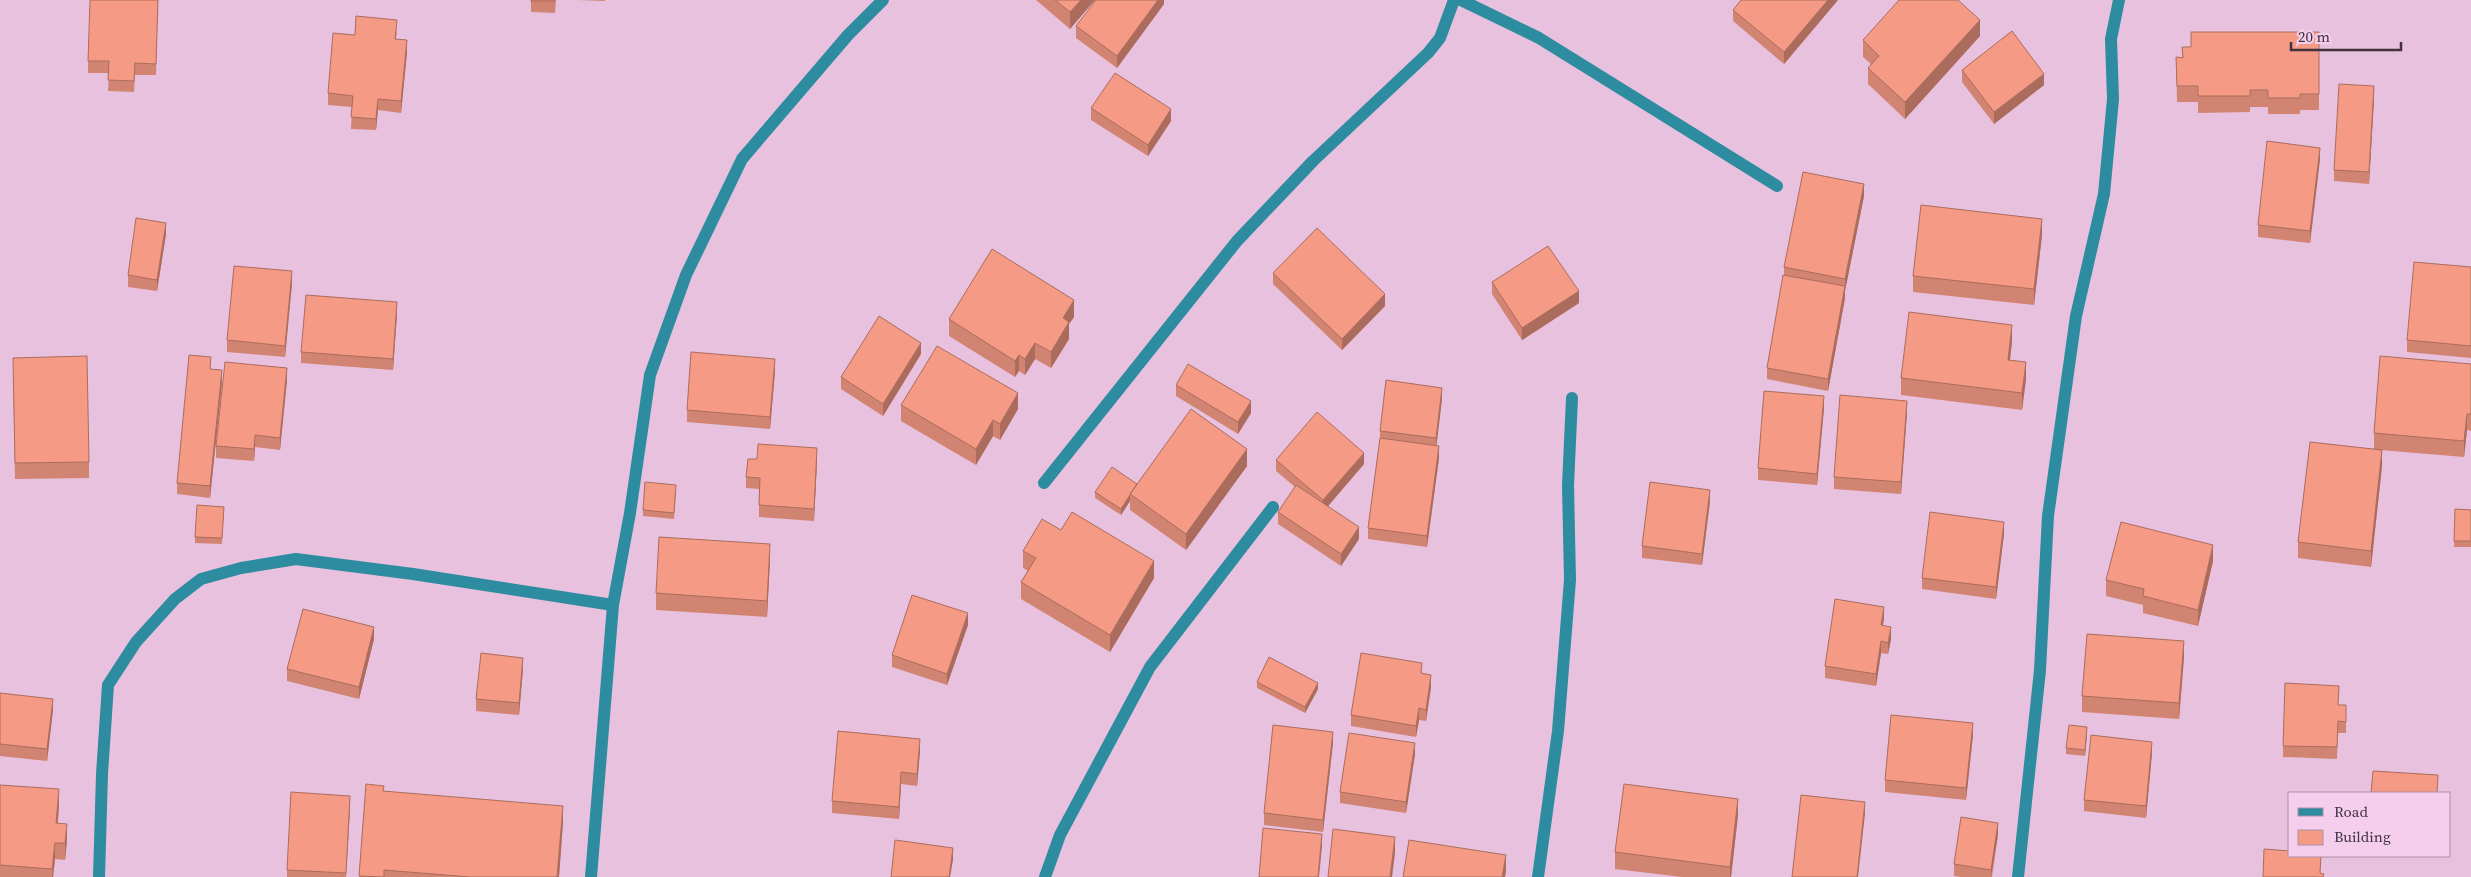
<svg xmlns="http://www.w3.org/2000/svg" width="2471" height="877" viewBox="0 0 2471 877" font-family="'Source Serif 4',serif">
<rect width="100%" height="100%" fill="#e8c1df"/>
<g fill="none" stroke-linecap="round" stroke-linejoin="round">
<path stroke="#2d8c9f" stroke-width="12" d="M1461 0 1539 38 1777 186
M1044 483 1237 241 1313 161 1428 53 1440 38 1454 0
M99 877 102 774 108 685 136 642 175 599 201 579 241 568 296 559 413 574 613 605
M591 877 613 605 630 513 650 375 686 275 742 159 848 35 883 0
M1045 877 1060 835 1150 667 1273 507
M1538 877 1558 731 1570 580 1568 485 1572 398
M2018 877 2040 670 2048 516 2076 316 2104 194 2113 99 2111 39 2119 0"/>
</g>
<path fill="#d28472" d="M158 0 156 75H135L134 92 108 91 109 73H88V61Z
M531 0H556L555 13 531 12Z
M578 0H605V1Z
M1036 0H1095L1070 29Z
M1164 0V4L1117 68 1076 38V26Z
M1838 0 1784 64 1733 21V10Z
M397 31 396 39 407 52 401 113 378 110 376 130 351 129 352 107 328 105V93L355 35Z
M2319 32V110H2300V114H2268V107H2250V112L2198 113V102H2177L2176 57 2182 58V47H2191Z
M1980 36 1905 119 1868 84V68L1871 64 1863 57V40Z
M1962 70 2044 85 1994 124 1962 82Z
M2374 98 2369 184 2334 181V170Z
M1091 108 1171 121 1148 156 1091 120Z
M2320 159 2310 243 2258 237V225Z
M1864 196 1845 291V298L1828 391 1767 379V368L1784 275V267Z
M166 234 157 291 128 287V275Z
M2042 235 2034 305 1913 292V276Z
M2471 267V358L2407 352V340Z
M1273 273 1385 306 1342 350 1273 284Z
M1492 282 1579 303 1522 340 1492 294Z
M292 283 285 357 227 352V340Z
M397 314 393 370 301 363V352Z
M1074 317 1069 324V339L1051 368 1035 359 1025 375 1019 371 1015 377 949 336V319Z
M2012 341 2010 360 2026 379 2022 410 1901 395V378Z
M921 354 883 416 841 389V377Z
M2471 364V431L2467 430 2464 457 2380 450 2382 466 2371 567 2298 558V542L2374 449V433Z
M211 369 222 382 210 498 177 494V483Z
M775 371 770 429 687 422V410Z
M13 374 89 462V478L15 479Z
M287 380 280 450 255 447 254 461 216 458V446Z
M1176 385 1251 413 1238 434 1176 396Z
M1442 399 1436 446 1439 458 1427 547 1368 539V528L1380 438V431Z
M901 405 1018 409 1000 440 993 436 976 465 901 421Z
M1824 408 1817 485 1758 480V468Z
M1907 412 1901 494 1834 489V477Z
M757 459 817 460 814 521 759 517V489L746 488V477Z
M1276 460 1364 464 1328 506 1359 539 1341 566 1278 524V512L1295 487 1276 471Z
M1247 466 1186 550 1130 510V501L1121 515 1095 498V492Z
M676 491 674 519 643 516V510Z
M1710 501 1702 565 1642 558V546Z
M224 507 222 544 195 543V537Z
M2455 509 2471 510V547H2454Z
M1061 530 1154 578 1110 652 1021 599V582L1028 571 1023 568V551Z
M2004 534 1996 599 1922 589V578Z
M770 560 767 617 656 610V593Z
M2213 561 2198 626 2143 613V605L2106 596V580Z
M1884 618 1883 625 1891 639 1888 654 1881 653 1876 686 1825 678V666Z
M968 625 947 685 892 667V655Z
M374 639 359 699 287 681V669Z
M2184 657 2179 719 2082 712V696Z
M523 669 519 715 476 711V699Z
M1422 673 1431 687 1426 721 1419 720 1416 737 1351 726V715Z
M1257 682 1318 689 1305 713 1257 688Z
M0 693 53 710 47 761 0 756Z
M2338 705H2346V733H2338L2337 759 2283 757V746Z
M2087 734 2085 756 2066 754V748Z
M1973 735 1966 800 1885 792V780Z
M1333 743 1323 832 1264 825V813Z
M920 751 917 786 901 784 899 819 832 813V801Z
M2152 753 2146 818 2084 811V800Z
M1415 754 1406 813 1340 803V792Z
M366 784 384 791 563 822 559 877H359Z
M0 785 59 806 58 823 67 840 65 860 55 859 53 877H0Z
M350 807 346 877H287V870Z
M1738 815 1731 877H1682L1615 869V852Z
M1998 835 1992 877H1961L1954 876V864Z"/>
<path fill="#ab6c5d" d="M1081 0H1095L1070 29V12Z
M1158 0H1164V4L1117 68V56Z
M1828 0H1838L1784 64V52Z
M1980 20V36L1905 119V102Z
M407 40V52L401 113V101Z
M2044 74V85L1994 124V112Z
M2374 86V98L2369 184V172Z
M378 99V110L376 130V119Z
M1171 109V121L1148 156V145Z
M2320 148V159L2310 243V231Z
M1864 184V196L1845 291V279Z
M2042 219V235L2034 305V289Z
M166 223V234L157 291V280Z
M292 271V283L285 357V346Z
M1845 286V298L1828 391V379Z
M1579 291V303L1522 340V328Z
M1385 294V306L1342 350V339Z
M1074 300V317L1069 324V339L1051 368V352L1063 318Z
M397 302V314L393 370V359Z
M2012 325V341L2008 376V360Z
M921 343V354L883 416V404Z
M1035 343V359L1025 375V359Z
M1019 355V371L1015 377V361Z
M775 359V371L770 429V417Z
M2026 362V379L2022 410V393Z
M287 368V380L280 450V438Z
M222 370V382L210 498V486Z
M1442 388V399L1436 450V438Z
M1018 393V409L1000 440V424Z
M1824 396V408L1817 485V474Z
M1251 401V413L1238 434V422Z
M1907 401V412L1901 494V482Z
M2467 414V430L2464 457V441Z
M993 420V436L976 465V449Z
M255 435V447L254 461V449Z
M1439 446V458L1427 547V536Z
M817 448V460L814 521V509Z
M1247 449V466L1186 550V534Z
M2382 450V466L2371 567V551Z
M1364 453V464L1323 512V500Z
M1710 490V501L1702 565V554Z
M1130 495V501L1121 515V509Z
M2004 522V534L1996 599V587Z
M1359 527V539L1341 566V554Z
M770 544V560L767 617V601Z
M2213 545V561L2198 626V610Z
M1154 561V578L1110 652V635Z
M1884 607V618L1881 637V625Z
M968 613V625L947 685V674Z
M374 627V639L359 699V687Z
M1891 627V639L1888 654V643Z
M1881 641V653L1876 686V674Z
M2184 641V657L2179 719V703Z
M523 658V669L519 715V703Z
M1431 675V687L1426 721V710Z
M1318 683V689L1305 713V707Z
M53 699V710L47 761V749Z
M1419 708V720L1416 737V726Z
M1973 723V735L1966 800V788Z
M2087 727V734L2085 756V750Z
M1333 732V743L1323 832V820Z
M920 739V751L917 786V774Z
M2152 742V753L2146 818V806Z
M1415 743V754L1406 813V802Z
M901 772V784L899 819V807Z
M59 789V806L56 840V823Z
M350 796V807L346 877Z
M1738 799V815L1731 877H1730V867Z
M1865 802V814L1858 877H1857Z
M563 806V822L559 877H557Z
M1998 823V835L1991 877V870Z
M67 824V840L65 860V843Z
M1322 834V846L1319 877H1318Z
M1395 837V853L1392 877H1390Z
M55 843V859L53 877H52Z
M953 848V860L950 877H949Z
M1506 855V872L1505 877H1502Z"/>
<path fill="#f49a85" stroke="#ab6c5d" d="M90 0H158L156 64 135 63 134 81 108 80 109 61H88Z
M531 0H555V1H531Z
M1055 0H1081L1070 12Z
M1096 0H1158L1117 56 1076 26Z
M1741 0H1828L1784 52 1733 10Z
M1899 0H1958L1980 20 1905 102 1868 68 1879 56 1863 40Z
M356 16 397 20 395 39 407 40 401 101 378 99 376 119 351 117 353 96 328 93 333 33 355 35Z
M2012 31 2044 74 1994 112 1962 70Z
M2191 32H2319V94H2300V98H2268V90H2250V96H2198V86H2177L2176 57 2183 58 2182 47H2191Z
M1115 73 1171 109 1148 145 1091 108Z
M2339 84 2374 86 2369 172 2334 170Z
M2267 141 2320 148 2310 231 2258 225Z
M1803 172 1864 184 1845 279 1784 267Z
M1921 205 2042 219 2034 289 1913 276Z
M136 218 166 223 157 280 128 275Z
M1317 228 1385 294 1342 339 1273 273Z
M1548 246 1579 291 1522 328 1492 282Z
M992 249 1074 300 1063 318 1069 322 1051 352 1035 343 1025 359 1019 355 1015 361 949 319Z
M2414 262 2471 267V346L2407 340Z
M234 266 292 271 285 346 227 340Z
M1783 275 1845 286 1828 379 1767 368Z
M306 295 397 302 393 359 301 352Z
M1909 312 2012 325 2008 360 2026 362 2022 393 1901 378Z
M879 316 921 343 883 404 841 377Z
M937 346 1018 393 1000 424 993 420 976 449 901 405Z
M691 352 775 359 770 417 687 410Z
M189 355 211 357 210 369 222 370 210 486 177 483Z
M87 356 89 462 15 463 13 358Z
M2380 356 2471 364V414H2467L2464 441 2374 433Z
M225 362 287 368 280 438 255 435 254 449 216 446Z
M1188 364 1251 401 1238 422 1176 385Z
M1386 380 1442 388 1436 438 1380 431Z
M1764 391 1824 396 1817 474 1758 468Z
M1840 395 1907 401 1901 482 1834 477Z
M1191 409 1247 449 1186 534 1130 494Z
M1317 412 1364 453 1323 500 1276 460Z
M1380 438 1439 446 1427 536 1368 528Z
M2310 442 2382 450 2371 551 2298 542Z
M758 444 817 448 814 509 759 505 760 478 746 477 748 459H757Z
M1112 467 1137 484 1121 509 1095 492Z
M645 482 676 485 674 513 643 510Z
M1650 482 1710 490 1702 554 1642 546Z
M1296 485 1359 527 1341 554 1278 512Z
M197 505 224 507 222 538 195 537Z
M2455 509 2471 510V541H2454Z
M1072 512 1154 561 1110 635 1021 582 1036 558 1023 551 1042 519 1061 530Z
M1930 512 2004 522 1996 587 1922 578Z
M2121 522 2213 545 2198 610 2143 596 2144 589 2106 580Z
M659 537 770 544 767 601 656 593Z
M912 595 968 613 947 674 892 655Z
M1835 599 1884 607 1881 625 1891 627 1888 643 1881 641 1876 674 1825 666Z
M303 609 374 627 359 687 287 669Z
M2087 634 2184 641 2179 703 2082 696Z
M481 653 523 658 519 703 476 699Z
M1361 653 1422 663 1421 673 1431 675 1426 710 1419 708 1416 726 1351 715Z
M1269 657 1318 683 1305 707 1257 682Z
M2285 683 2339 686 2338 705H2346V722L2338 721 2337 747 2283 746Z
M0 693 53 699 47 749 0 744Z
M1891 715 1973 723 1966 788 1885 780Z
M1273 725 1333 732 1323 820 1264 813Z
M2069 725 2087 727 2085 750 2066 748Z
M838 731 920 739 917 774 901 772 899 807 832 801Z
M1349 733 1415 743 1406 802 1340 792Z
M2091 735 2152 742 2146 806 2084 800Z
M2373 771 2438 775 2437 793H2371Z
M366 784 384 786 383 791 563 806 557 877H470L384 870V877L359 876Z
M1624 784 1738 799 1730 867 1615 852Z
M0 785 59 789 56 823 67 824 65 843H55L52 869 0 865Z
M291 792 350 796 346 873 287 870Z
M1801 795 1865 802 1857 877H1792Z
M1961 817 1998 823 1991 870 1954 864Z
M1263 828 1322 834 1318 877H1259Z
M1333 829 1395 837 1390 877H1328Z
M895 840 953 848 949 877H891Z
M1409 840 1506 855 1502 877H1403Z
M2264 849 2290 851V856H2321L2320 873 2324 874 2323 877H2263Z"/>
<rect x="2288" y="792" width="162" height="65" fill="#f5ceed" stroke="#ad90a7"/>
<rect x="2298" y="808" width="25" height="8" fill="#2d8c9f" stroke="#ad90a7"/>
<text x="2334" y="817" font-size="15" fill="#41323e">Road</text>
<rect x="2298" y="830" width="25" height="15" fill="#f49a85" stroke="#ad90a7"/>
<text x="2334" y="842" font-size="15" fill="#41323e">Building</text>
<path d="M2291 42v8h110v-8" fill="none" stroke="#41323e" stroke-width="2.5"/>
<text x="2298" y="42" font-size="15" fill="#41323e" stroke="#f5ceed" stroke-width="4" paint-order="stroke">20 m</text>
</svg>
